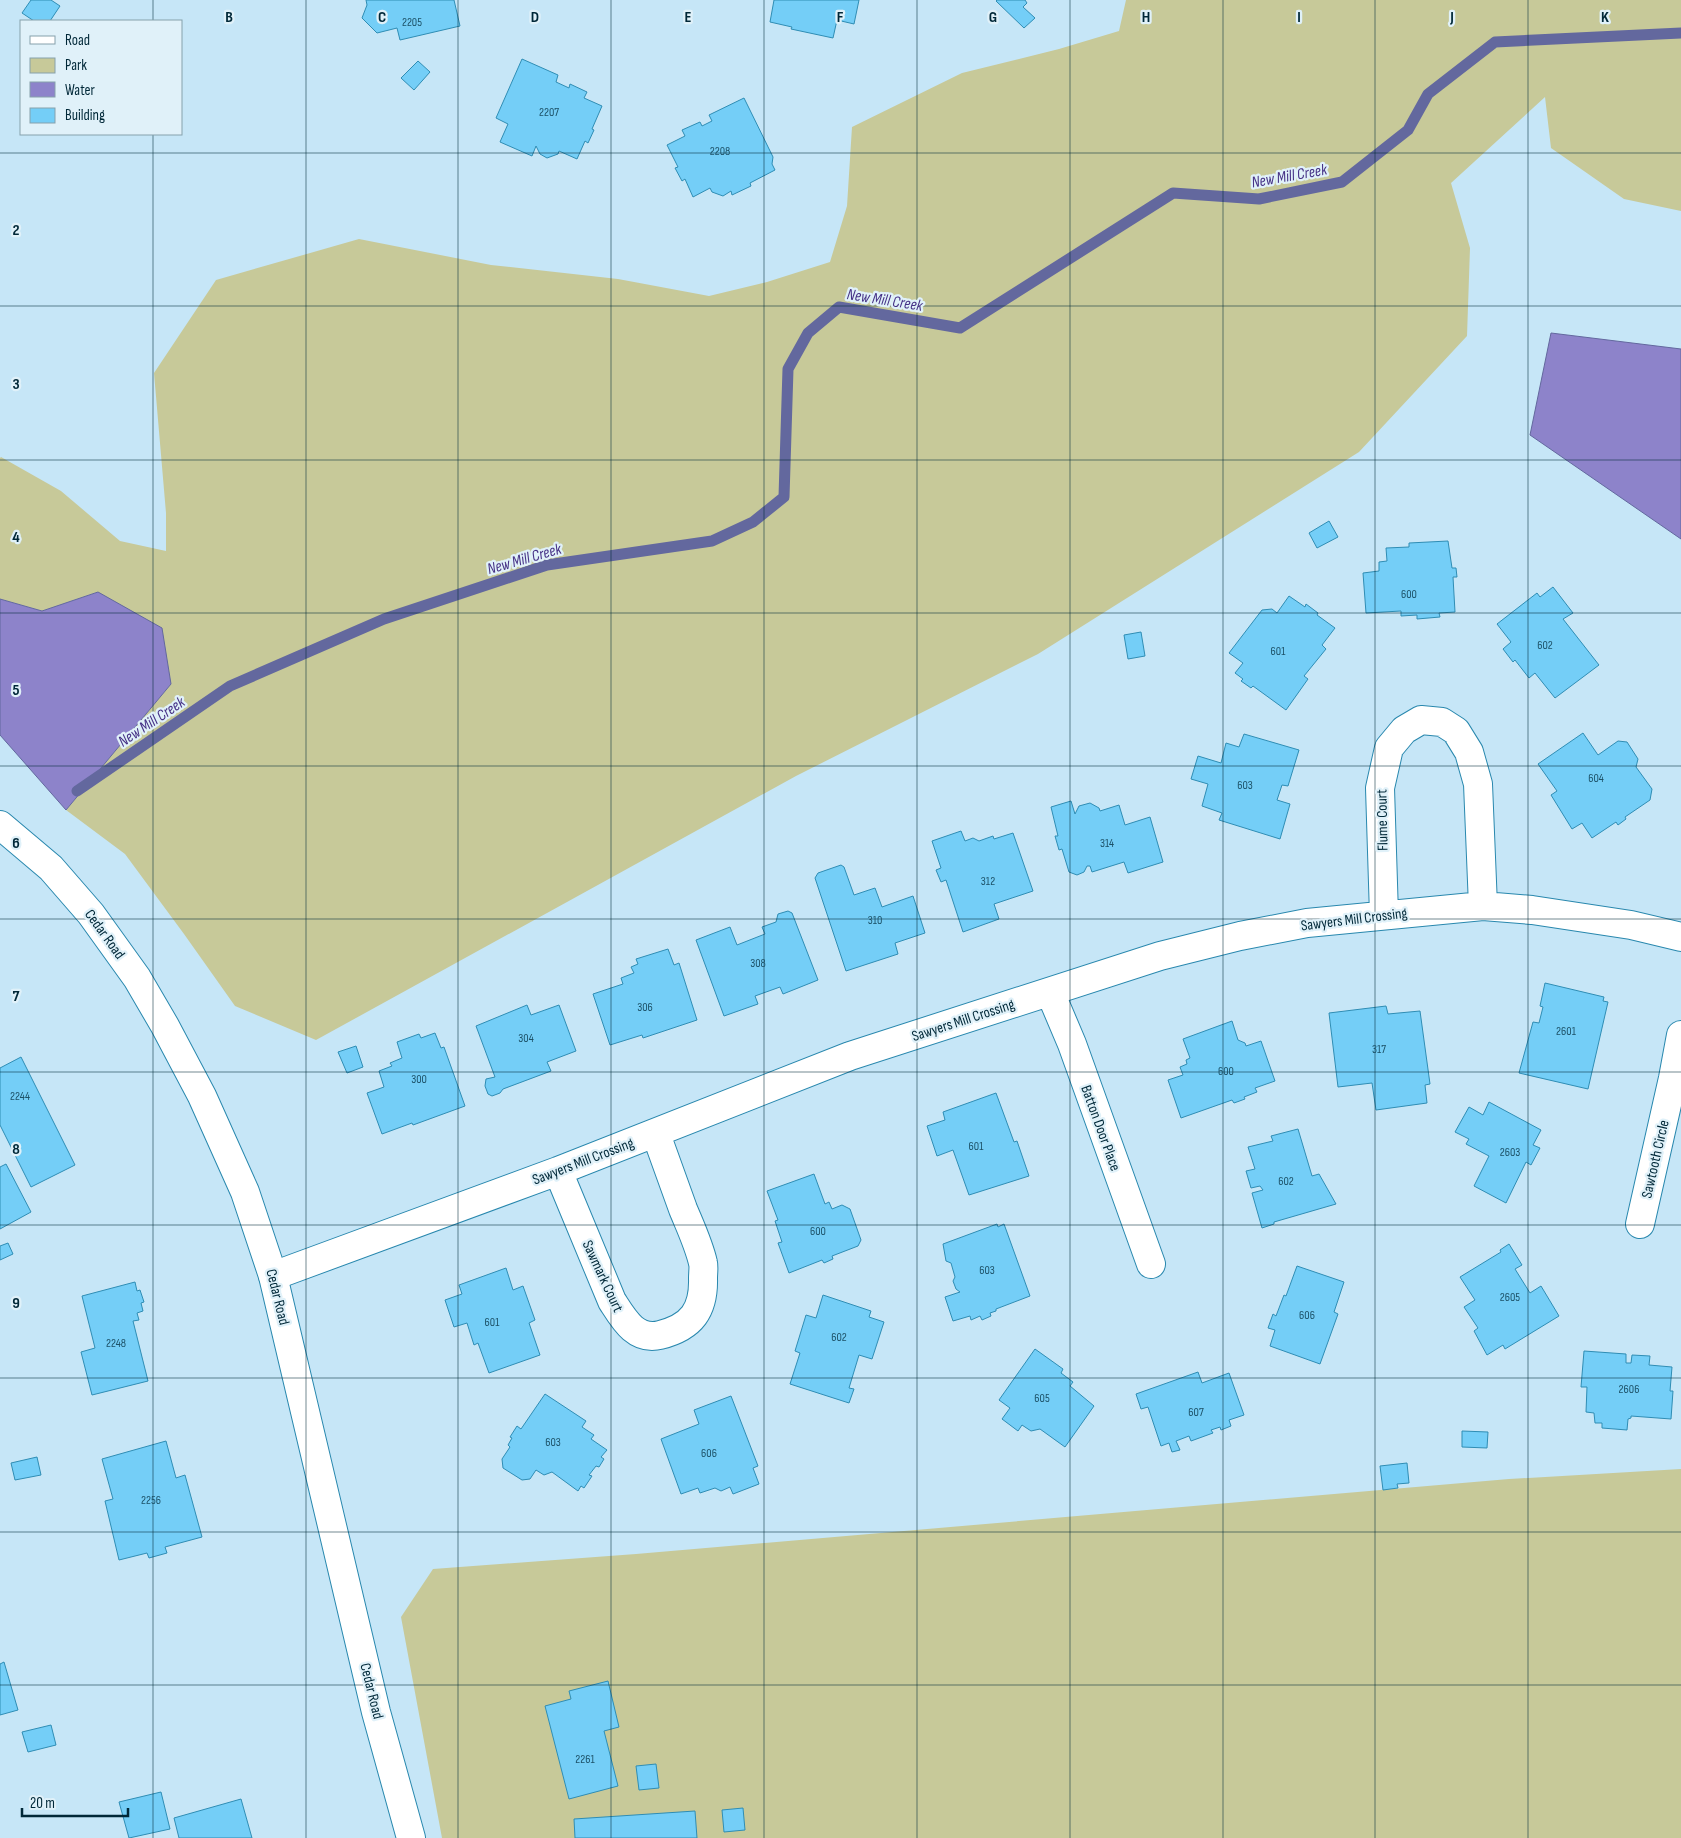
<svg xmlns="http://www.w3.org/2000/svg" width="1681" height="1838" viewBox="0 0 1681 1838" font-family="'Sofia Sans Condensed',sans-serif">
<rect width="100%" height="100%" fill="#c6e6f7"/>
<path fill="#c7c999" d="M1126 0H1681V211L1624 199 1551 148 1545 97 1451 183 1470 248 1467 336 1359 452 1038 654 796 776 316 1040 235 1006 184 934 125 854 66 810 171 684 98 592 42 611 0 599V458L1 457 61 491 120 541 166 551V513L154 373 216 280 359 239 491 265 618 279 709 296 767 282 830 262 847 206 852 127 962 73 1059 49 1119 31Z
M1681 1469V1838H442L401 1617 433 1569 636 1554 1509 1479Z"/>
<path fill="#8d83ca" stroke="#63689e" d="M1551 333 1681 349V539L1530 435Z
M98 592 162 628 171 684 66 810 0 735V599L42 611Z"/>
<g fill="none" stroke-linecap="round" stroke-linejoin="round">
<path stroke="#63689e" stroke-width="11" d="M77 791 230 686 384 619 547 565 712 541 753 522 784 497 788 369 808 333 839 307 960 328 1173 193 1259 199 1342 182 1408 130 1428 94 1495 42 1681 33"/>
</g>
<path fill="#74cef7" stroke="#2f8db4" d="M31 0H51L60 6 50 21H34L22 13Z
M366 0H454L460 26 400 40 397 28 377 33 362 18 367 5Z
M774 0H859L854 24 837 20 833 38 791 29 792 27 770 22Z
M997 0H1025L1027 3 1023 7 1035 18 1024 28 996 1Z
M522 59 558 75 556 82 569 88 570 84 587 92 584 98 602 106 592 129 594 130 588 143 585 141 577 159 559 151 558 154 547 158 540 154 536 146 532 156 500 142 508 124 496 118Z
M418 61 430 72 414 90 401 78Z
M744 98 773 157 772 164 775 170 750 183 751 186 732 195 731 191 723 196 712 192 710 188 693 197 685 179 682 181 675 168 678 167 667 145 685 136 682 130 700 122 702 126 712 121 709 115Z
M1329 521 1338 537 1317 548 1309 533Z
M1448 541 1452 568H1456L1457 577H1453L1455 612 1439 613 1440 617 1417 619V615L1401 616V611L1366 613 1363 573 1379 571V562L1387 561 1386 548 1409 547V543Z
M1553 587 1573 613 1563 619 1599 665 1555 698 1535 673 1529 678 1515 660 1513 662 1503 649 1511 642 1497 624 1537 593 1540 597Z
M1289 596 1305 607 1306 604 1318 613 1317 615 1335 628 1322 645 1326 649 1304 676 1308 679 1286 710 1253 686 1251 688 1241 681 1243 679 1235 673 1243 663 1229 653 1262 610 1272 609 1277 613Z
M1141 632 1145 656 1128 659 1124 635Z
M1583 733 1598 755 1618 741 1627 742 1638 759 1636 767 1652 789 1650 800 1625 817 1626 819 1618 825 1616 822 1592 838 1582 823 1572 829 1551 795 1557 791 1538 764Z
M1244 734 1299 750 1288 786 1282 785 1277 800 1290 804 1280 839 1219 820 1222 813 1202 806 1208 784 1191 779 1198 756 1221 763 1226 743 1239 747Z
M1071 801 1075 814 1079 806 1090 803 1099 808 1100 811 1119 805 1125 825 1150 817 1163 862 1128 873 1124 862 1092 872 1090 866H1087L1084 872 1077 875 1069 872 1062 849 1059 850 1055 836H1058L1051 807Z
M961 831 965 841 973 838 979 841 993 836 994 839 1013 833 1033 891 994 904 999 919 963 932 946 880 941 882 936 870 941 868 932 841Z
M841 865 844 867 854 895 875 888 882 907 913 896 925 933 895 943 898 954 846 971 815 878 818 873Z
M788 911 792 913 818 980 783 994 780 987 755 996 758 1004 724 1016 696 940 730 927 737 945 765 934 762 927 776 922 778 914Z
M668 949 674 965 679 963 697 1020 643 1038 642 1035 610 1045 593 994 623 984 621 978 634 973 631 967 638 964 636 959Z
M1545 983 1604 997 1603 1001 1608 1002 1588 1089 1519 1073 1533 1022 1539 1023 1543 1007 1540 1006Z
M527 1005 531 1015 559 1005 576 1051 547 1062 551 1071 503 1089 500 1093 492 1096 488 1094 485 1086 486 1079 495 1077 476 1026Z
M1386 1006 1388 1014 1420 1011 1430 1084 1425 1085 1427 1103 1376 1110 1372 1083 1338 1087 1329 1013Z
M1232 1021 1238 1040 1245 1043 1246 1046 1261 1041 1275 1081 1255 1088 1257 1092 1244 1097 1245 1099 1234 1103 1232 1100 1181 1118 1168 1080 1183 1075 1180 1067 1187 1064 1186 1060 1190 1058 1183 1039Z
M435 1033 441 1048 444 1047 465 1106 413 1125 412 1123 382 1134 367 1093 384 1087 379 1071 392 1066 390 1063 402 1058 397 1042 419 1034 421 1038Z
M356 1046 363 1067 347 1073 338 1052Z
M21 1057 75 1165 31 1187 0 1125V1068Z
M996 1093 1014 1142 1017 1141 1029 1176 969 1195 953 1150 937 1156 927 1126 945 1120 943 1112Z
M1489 1102 1541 1130 1533 1145 1540 1148 1531 1165 1526 1162 1506 1203 1474 1186 1489 1156 1466 1144 1469 1139 1455 1132 1469 1107 1483 1115Z
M1298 1129 1312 1176 1319 1174 1336 1204 1274 1222V1224L1262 1228 1252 1193 1263 1190 1260 1186 1251 1188 1246 1171 1255 1169 1248 1147 1273 1141 1271 1136Z
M6 1164 31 1212 0 1229V1167Z
M814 1174 825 1204 829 1202 832 1209 842 1205 850 1209 861 1240 858 1246 832 1256 833 1259 824 1263 822 1260 789 1273 778 1243 782 1242 775 1221 778 1220 767 1191Z
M997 1224 998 1227 1004 1224 1030 1296 996 1309V1311L990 1313 991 1316 982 1320 980 1316 971 1320 970 1316 953 1321 945 1297 960 1292 956 1289 953 1281 955 1277 951 1263 946 1261 943 1244Z
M8 1243 13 1254 0 1260V1246Z
M1509 1244 1522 1265 1515 1269 1530 1293 1541 1286 1559 1316 1505 1349 1503 1345 1487 1355 1474 1331 1478 1328 1464 1307 1475 1300 1460 1277 1501 1252 1500 1250Z
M1297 1266 1344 1282 1334 1312 1338 1314 1320 1364 1270 1346 1275 1330 1268 1328 1273 1314 1276 1316 1284 1295 1286 1296Z
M506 1268 513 1290 523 1286 535 1320 529 1323 540 1355 489 1373 478 1343 474 1345 467 1323 454 1327 445 1300 462 1294 459 1285Z
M135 1282 137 1291 140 1290 144 1302 141 1303 143 1311 137 1313 139 1320 133 1321 148 1381 92 1395 81 1352 95 1348 82 1296Z
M823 1295 871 1311 869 1317 884 1322 872 1359 859 1355 849 1388 854 1389 849 1403 790 1384 800 1353 795 1351 806 1315 816 1318Z
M1035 1349 1063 1369 1061 1373 1073 1382 1070 1386 1094 1406 1065 1447 1040 1429 1031 1431 1022 1425 1018 1431 1002 1419 1010 1408 999 1400Z
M1584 1351 1626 1354V1363H1631L1632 1355 1650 1356 1649 1365 1672 1367 1670 1391H1673L1671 1419 1631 1416V1418L1628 1419 1627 1430 1602 1428V1423H1595L1594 1413 1586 1412 1587 1387H1581Z
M1198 1372 1202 1383 1229 1373 1244 1415 1229 1420 1231 1426 1221 1430 1220 1427 1211 1430 1213 1433 1191 1441 1189 1436 1176 1441 1180 1450 1172 1452 1169 1443 1161 1446 1148 1407 1141 1409 1136 1394Z
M545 1394 586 1421 582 1427 594 1435 591 1439 607 1450 601 1457 604 1459 599 1467 596 1466 589 1475 592 1476 584 1488 581 1486 578 1491 552 1472 544 1475 536 1470 530 1479 522 1480 503 1468 502 1459 510 1447 508 1445 512 1438 510 1437 517 1426 521 1429Z
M731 1396 758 1466 753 1468 759 1484 733 1494 730 1487 721 1491 715 1488 700 1493 698 1488 681 1494 661 1439 699 1424 694 1410Z
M1462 1431 1488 1432 1487 1448 1462 1447Z
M166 1441 176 1478 185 1475 202 1537 165 1547 167 1553 149 1558 147 1553 119 1560 105 1501 113 1499 102 1459Z
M37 1457 41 1475 15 1480 11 1463Z
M1407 1463 1409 1483 1397 1484 1398 1488 1383 1490 1380 1466Z
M4 1662 18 1710 0 1715V1664Z
M608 1681 619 1727 604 1731 618 1786 569 1799 545 1706 571 1699 569 1691Z
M51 1725 56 1745 28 1752 22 1732Z
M656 1764 659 1788 639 1790 636 1766Z
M161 1792 170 1829 129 1838 119 1802Z
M241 1799 252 1838H179L174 1818Z
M743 1808 745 1830 724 1832 722 1810Z
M695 1811 697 1838H575L574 1819Z"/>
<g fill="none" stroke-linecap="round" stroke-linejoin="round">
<defs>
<path id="street" d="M1384 915 1380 788 1389 748 1404 730 1421 720 1442 722 1456 731 1469 752 1478 784 1483 906
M1050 992 1072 1044 1151 1264
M558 1171 612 1301C623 1318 635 1341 660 1335 692 1327 704 1310 703 1278 703 1273 704 1267 703 1263 699 1245 690 1226 683 1209 674 1184 665 1159 656 1134
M1640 1224 1673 1078 1681 1035
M273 1276 558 1171 850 1056 1160 956 1240 936 1307 923 1483 906 1532 910 1631 925 1681 937"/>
<path id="secondary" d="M0 825 51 868 91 914 137 978 165 1026 202 1096 245 1192 273 1276 376 1712 411 1838"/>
</defs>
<use href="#street" stroke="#2988ae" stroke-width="30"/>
<use href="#secondary" stroke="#2988ae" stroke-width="30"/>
<use href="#street" stroke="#fff" stroke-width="28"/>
<use href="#secondary" stroke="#fff" stroke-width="28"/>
</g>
<path fill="none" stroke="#002838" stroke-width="1" stroke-opacity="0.55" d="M153 0V21M306 0V1838M458 0V1838M611 0V1838M764 0V1838M917 0V1838M1070 0V1838M1223 0V1838M1375 0V1838M1528 0V1838M153 134V1838M0 153H1681M0 306H1681M0 460H1681M0 613H1681M0 766H1681M0 919H1681M0 1072H1681M0 1225H1681M0 1378H1681M0 1532H1681M0 1685H1681"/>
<g text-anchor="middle" stroke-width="4.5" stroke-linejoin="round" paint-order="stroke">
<g font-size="12" fill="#1d5268">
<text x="412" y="26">2205</text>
<text x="549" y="116">2207</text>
<text x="720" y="155">2208</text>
<text x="1409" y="598">600</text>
<text x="1545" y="649">602</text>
<text x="1278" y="655">601</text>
<text x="1596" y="782">604</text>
<text x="1245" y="789">603</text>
<text x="1107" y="847">314</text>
<text x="988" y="885">312</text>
<text x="875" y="924">310</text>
<text x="758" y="967">308</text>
<text x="645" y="1011">306</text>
<text x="1566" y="1035">2601</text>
<text x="526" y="1042">304</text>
<text x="1379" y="1053">317</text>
<text x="1226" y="1075">600</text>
<text x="419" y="1083">300</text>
<text x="20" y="1100">2244</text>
<text x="976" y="1150">601</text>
<text x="1510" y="1156">2603</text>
<text x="1286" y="1185">602</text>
<text x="818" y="1235">600</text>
<text x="987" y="1274">603</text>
<text x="1510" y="1301">2605</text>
<text x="1307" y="1319">606</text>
<text x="492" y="1326">601</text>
<text x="839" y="1341">602</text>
<text x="116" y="1347">2248</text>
<text x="1629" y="1393">2606</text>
<text x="1042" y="1402">605</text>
<text x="1196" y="1416">607</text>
<text x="553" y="1446">603</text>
<text x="709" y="1457">606</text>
<text x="151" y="1504">2256</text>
<text x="585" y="1763">2261</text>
</g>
<g font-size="15" fill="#002838" stroke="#e0f1f9">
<text transform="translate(1382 820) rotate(-91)" y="5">Flume Court</text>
<text transform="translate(1354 919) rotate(-7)" y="5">Sawyers Mill Crossing</text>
<text transform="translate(105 934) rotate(54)" y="5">Cedar Road</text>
<text transform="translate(963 1020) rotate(-18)" y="5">Sawyers Mill Crossing</text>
<text transform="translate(1101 1128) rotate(70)" y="5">Batton Door Place</text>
<text transform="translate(1655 1159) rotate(-77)" y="5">Sawtooth Circle</text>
<text transform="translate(583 1161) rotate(-21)" y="5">Sawyers Mill Crossing</text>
<text transform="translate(603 1276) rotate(65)" y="5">Sawmark Court</text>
<text transform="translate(278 1297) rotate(76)" y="5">Cedar Road</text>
<text transform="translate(372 1691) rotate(76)" y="5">Cedar Road</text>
</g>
<g font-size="16" font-style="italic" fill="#463286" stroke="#e0f1f9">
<text transform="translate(1289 175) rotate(-10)" y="6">New Mill Creek</text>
<text transform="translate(885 299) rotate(9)" y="6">New Mill Creek</text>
<text transform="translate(524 558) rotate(-16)" y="6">New Mill Creek</text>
<text transform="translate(151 721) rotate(-34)" y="6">New Mill Creek</text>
</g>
</g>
<g font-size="16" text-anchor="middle" font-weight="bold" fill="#002838" stroke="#e0f1f9" stroke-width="4.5" stroke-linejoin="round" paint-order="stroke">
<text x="229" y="22">B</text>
<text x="382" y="22">C</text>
<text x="535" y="22">D</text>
<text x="688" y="22">E</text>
<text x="840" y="22">F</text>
<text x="993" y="22">G</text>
<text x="1146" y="22">H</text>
<text x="1299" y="22">I</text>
<text x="1452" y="22">J</text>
<text x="1605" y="22">K</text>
<text x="16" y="235">2</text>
<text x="16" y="389">3</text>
<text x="16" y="542">4</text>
<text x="16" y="695">5</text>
<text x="16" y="848">6</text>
<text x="16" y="1001">7</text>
<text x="16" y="1154">8</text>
<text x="16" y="1308">9</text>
</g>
<rect x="20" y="20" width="162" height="115" fill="#e0f1f9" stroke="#86a1ac"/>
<rect x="30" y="36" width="25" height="8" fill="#ffffff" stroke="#86a1ac"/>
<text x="65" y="45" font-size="15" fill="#002838">Road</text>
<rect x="30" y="58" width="25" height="15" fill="#c7c999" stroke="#86a1ac"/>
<text x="65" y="70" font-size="15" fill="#002838">Park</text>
<rect x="30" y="82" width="25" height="15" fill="#8d83ca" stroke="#86a1ac"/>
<text x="65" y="95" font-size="15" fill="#002838">Water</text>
<rect x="30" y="108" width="25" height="15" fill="#74cef7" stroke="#86a1ac"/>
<text x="65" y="120" font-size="15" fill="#002838">Building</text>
<path d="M22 1808v8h106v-8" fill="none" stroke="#002838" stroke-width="2.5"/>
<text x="30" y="1808" font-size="15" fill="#002838" stroke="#e0f1f9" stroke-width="4" paint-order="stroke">20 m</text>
</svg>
